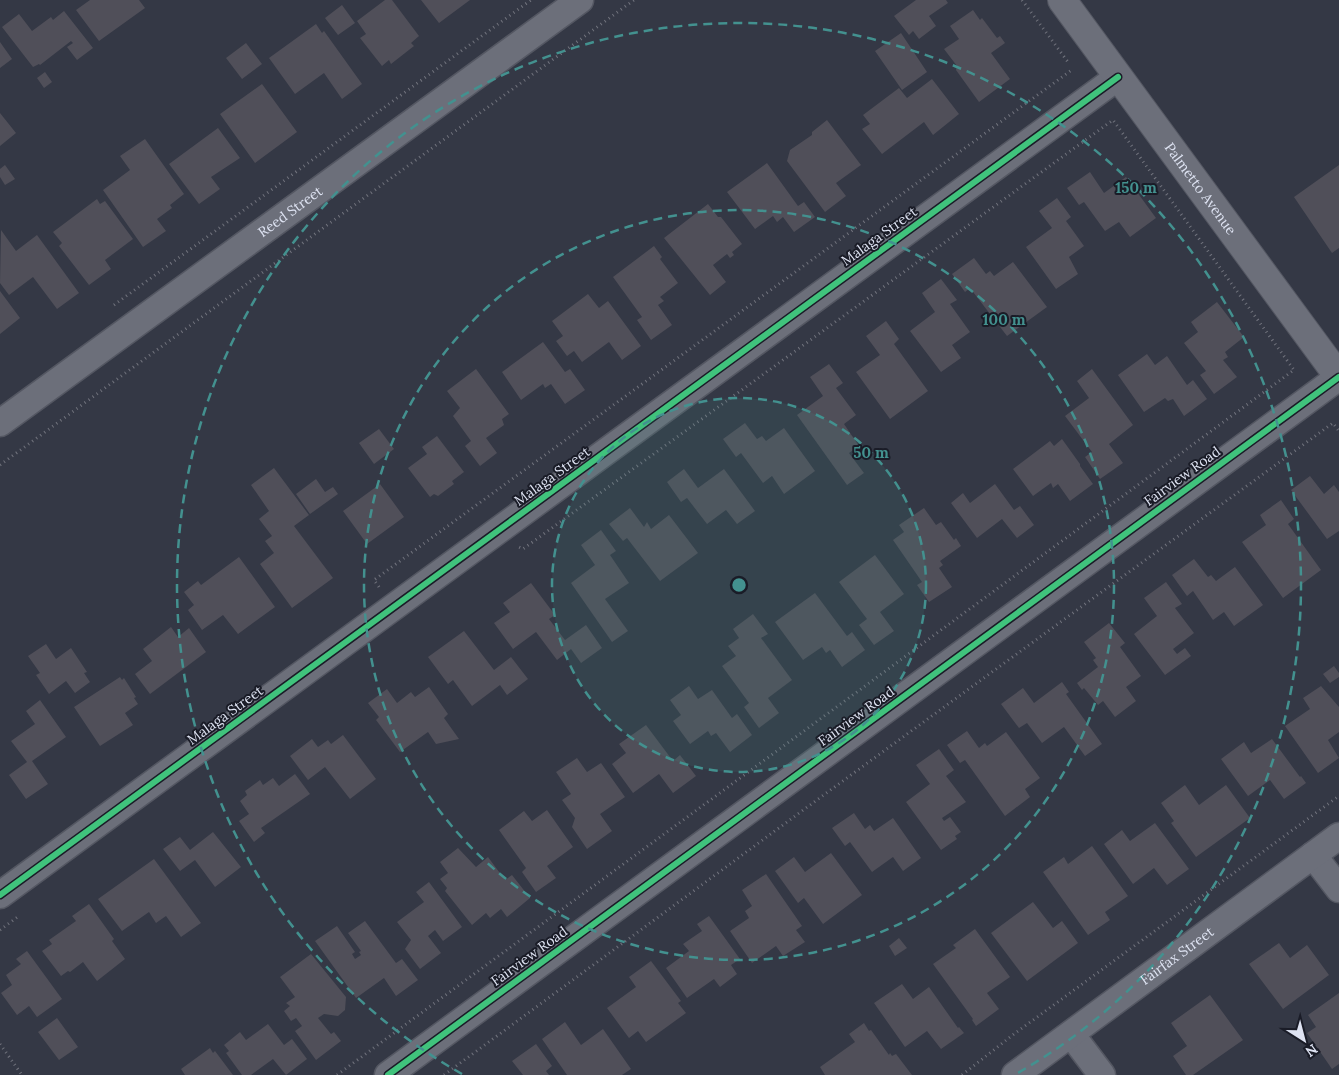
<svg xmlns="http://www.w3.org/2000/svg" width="1339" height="1075" viewBox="0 0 1339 1075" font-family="Lora,serif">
<rect width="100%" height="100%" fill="#343845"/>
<path fill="#504f59" d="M90 0H139L145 8 99 41 76 10Z
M385 0H392L419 36 411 43 414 46 391 64 389 60 382 66 360 38 366 34 357 21Z
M421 0H470L439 23Z
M916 0H946L948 3 929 16 936 26 919 39 913 31 909 35 894 16Z
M342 5 355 23 338 35 325 18Z
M973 10 980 20 982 18 997 38 1000 36 1005 43 991 53 1010 79 979 102 956 70 957 66 944 49 959 39 950 26Z
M64 11 93 48 77 60 67 47 73 43 71 41 40 65 39 64 33 67 2 27 19 14 32 31 51 17 53 20Z
M316 24 322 33 324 31 362 84 342 99 324 73 295 94 269 58Z
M901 33 927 72 902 90 875 51Z
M0 42 12 59 0 68Z
M246 43 262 64 242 79 226 58Z
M45 72 52 82 44 88 37 78Z
M932 79 959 114 933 135 924 122 882 154 862 129 870 124 863 115 899 88 907 98Z
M262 84 297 132 255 163 220 114Z
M0 113 16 133 0 146Z
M827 120 861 165 836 183 846 196 825 212 787 161 790 150 812 135V132Z
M218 128 240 158 211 177 220 189 199 204 169 164Z
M145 139 184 194 170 205 172 208 157 219 166 231 143 247 103 190 130 170 120 156Z
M767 163 798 206 804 202 815 217 794 232 783 217 777 222 773 216 755 229 727 192Z
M5 165 15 179 5 185 0 177V169Z
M1339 165V248L1332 253 1294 197Z
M1090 172 1104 193 1126 177 1156 218 1130 237 1119 222 1105 231 1084 202 1079 205 1067 188Z
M1057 198 1071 217 1066 221 1084 246 1069 257 1078 274 1056 289 1026 247 1052 228 1039 211Z
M97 199 100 204 105 201 133 239 105 260 111 269 89 285 59 246 62 243 53 232Z
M708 204 718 217H721L742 244 732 252 734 255 730 258 727 254 713 265 726 282 710 295 664 238Z
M1 230 16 251 37 235 79 293 57 309 33 277 9 295 0 283Z
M654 246 662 257 660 259 678 283 660 297 664 301 658 305 672 325 651 340 637 320 642 317 613 277Z
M974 258 986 274 990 271 994 276 1013 262 1047 307 1007 336 970 288 965 292 952 274Z
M941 279 957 300 950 304 970 332 952 345 961 358 941 372 910 331 935 312 922 293Z
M0 291 20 318 0 334Z
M588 294 599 308 608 301 641 346 622 360 609 342 582 362 574 351 567 356 556 341 563 336 552 321Z
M1217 302 1244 337 1225 352 1228 357 1223 360 1237 377 1214 394 1200 375 1206 371 1184 343 1198 332 1191 322Z
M886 321 899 339 894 344 928 391 890 419 856 372 880 355 866 336Z
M543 342 565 372 570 369 585 390 565 404 551 384 545 388 543 384 521 400 502 372Z
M1147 354 1155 365 1167 356 1187 385 1193 380 1207 399 1184 416 1173 399 1168 401 1165 398 1144 412 1118 375Z
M829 364 843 383 836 388 856 415 844 424 859 446 849 453 864 473 847 485 797 415 823 396 810 377Z
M476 369 509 414 502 419 504 425 486 438 497 453 480 466 465 446 471 441 453 416 460 408 447 391Z
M1092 369 1133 425 1109 444 1123 463 1100 479 1085 457 1092 452 1065 416 1089 398 1077 381Z
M745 423 757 439 762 436 766 441 784 428 815 471 784 494 772 476 763 483 741 453 736 457 723 439Z
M379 429 394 449 374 464 359 443Z
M437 436 464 472 452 481 454 484 438 496 434 494 430 497 408 468 427 454 422 447Z
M1062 439 1080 464V466L1093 484 1070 501 1058 484 1053 488 1051 483 1033 496 1013 469 1050 441 1054 446Z
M274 468 309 515 294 526 333 578 292 608 260 564 274 553 265 541 272 536 259 519 269 511 251 485Z
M684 469 698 488 724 469 755 511 737 524 726 510 707 524 687 498 681 502 667 482Z
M1310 476 1324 494 1334 485 1339 492V531L1327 539 1291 490Z
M316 479 325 492 333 487 338 494 310 514 296 494Z
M380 484 404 517 367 544 343 511Z
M995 484 1014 510 1020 506 1034 525 1017 538 1002 519 977 538 951 503 963 493 970 503Z
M1281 500 1294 519 1288 524 1321 570 1283 598 1242 542 1266 525 1260 515Z
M630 508 644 527 647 522 651 529 669 515 698 553 660 581 627 538 623 541 609 524Z
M924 508 936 525 941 522 954 540 956 538 961 546 940 561 943 565 939 568 952 587 929 602 917 585 922 582 893 540 904 532 899 525Z
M601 530 616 551 610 555 629 583 605 599 628 631 612 642 571 583 595 565 581 545Z
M875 555 904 594 880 612 894 631 874 645 859 625 867 619 839 582Z
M239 557 275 607 238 634 223 615 202 630 188 610 194 605 184 592 198 581 201 585Z
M1194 559 1208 577 1211 575 1216 581 1235 567 1263 605 1234 626 1224 612 1213 620 1193 591 1187 596 1172 575Z
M1166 582 1182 604 1175 608 1194 633 1173 649 1177 654 1185 648 1191 656 1165 675 1134 634 1157 616 1144 598Z
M531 583 555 615 549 619 565 640 586 625 602 648 581 663 571 649 557 660 536 632 513 649 494 623 510 612 503 603Z
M815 593 847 636 852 632 865 650 842 667 830 650 826 653 822 647 803 660 775 622Z
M753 614 768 634 761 638 792 680 768 698 779 713 759 728 744 707 749 703 722 666 736 656 728 646 739 638 733 629Z
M1109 623 1125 643 1120 647 1141 676 1126 687 1136 701 1115 717 1103 701 1098 705 1084 688 1082 690 1077 683 1098 667 1093 660 1096 658 1084 642Z
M171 627 178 637 189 628 206 652 150 694 135 674 152 661 143 649Z
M464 631 494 670 511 657 528 679 507 695 500 685 472 706 453 680 448 684 428 657Z
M46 644 56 659 71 648 87 672 84 673 90 682 75 693 66 681 49 694 36 675 40 673 28 656Z
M1334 666 1339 673V677L1330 683 1323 674Z
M120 677 122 680 124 678 136 697 134 698 138 704 125 713 133 725 100 746 74 707Z
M1062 682 1069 692 1066 694 1102 744 1085 756 1064 727 1042 743 1027 723 1019 728 1001 704 1023 688 1034 703Z
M689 686 698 699 712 690 732 718 737 714 752 735 730 752 716 733 711 736 708 731 690 744 673 721 681 715 670 700Z
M1321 686 1339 707V732L1328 740 1339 758 1318 773 1285 726 1310 709 1303 698Z
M429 687 448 714 444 718 459 739 436 744 428 732 400 752 376 720 379 717 368 703 387 689 397 703 411 692 415 697Z
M40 700 66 737 32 761 48 784 26 799 9 775 27 762 11 741 35 724 26 711Z
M646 725 673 761 680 755 696 776 673 793 659 774 633 793 612 764 626 753 619 744Z
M967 731 979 748 985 743 987 746 1006 732 1040 778 1025 789 1030 797 1005 816 965 760 960 763 947 745Z
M343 735 376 779 350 799 325 767 308 780 290 756 312 739 318 747 328 740 331 744Z
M1272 739 1300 777 1301 776 1306 783 1284 799 1270 780 1248 796 1221 759 1244 742 1251 753Z
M939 749 954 770 946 776 966 802 942 818 944 821 950 817 961 832 955 836 957 839 941 850 906 802 930 784 916 765Z
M577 758 587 772 601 763 625 797 600 814 612 831 587 849 572 827 575 818 562 800 571 794 556 772Z
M295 774 310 794 261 828 265 833 254 842 239 821 249 814 240 801 247 795 245 791 260 780 263 785 273 778 279 786Z
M1185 785 1199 805 1226 785 1250 818 1196 857 1171 823 1174 821 1161 803Z
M547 810 573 847 547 866 556 878 536 892 522 872 526 868 499 830 524 811 532 821Z
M854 813 865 829 870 825 874 831 893 818 921 858 903 871 893 857 872 872 850 842 845 846 832 828Z
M1155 823 1189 869 1167 885 1154 868 1133 884 1104 844 1122 830 1130 841Z
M213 832 241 867 215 887 195 860 180 871 163 849 180 837 190 850Z
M1092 846 1128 896 1105 912 1110 920 1088 935 1043 872 1064 857 1068 864Z
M458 848 476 867 488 857 505 880 512 875 530 898 507 917 501 909 490 918 486 913 472 925 445 891 447 888 440 879 448 873 440 862Z
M831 853 862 895 823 924 804 898 798 903 775 871 794 857 805 872Z
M154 859 201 923 181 937 166 916 156 923 149 912 122 931 98 899Z
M766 874 802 926 796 930 805 942 783 956 776 946 752 963 730 931 749 918 745 911 752 906 742 890Z
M429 882 462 927 443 941 435 930 428 936 441 953 420 969 405 949 411 940 397 922 424 902 416 892Z
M1033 902 1053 928 1062 921 1078 943 1027 981 991 933Z
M89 904 114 939 112 941 125 959 97 981 83 962 70 972 68 971 61 976 42 951 52 944 49 940 76 921 72 916Z
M709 916 740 959 731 965 737 974 720 987 714 979 687 998 666 968 689 951 683 944 702 931 697 924Z
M365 921 396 963 402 959 418 980 396 996 384 978 356 998 315 941 337 926 355 952 352 954 355 959 361 955 359 952 361 951 348 933Z
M975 929 1010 977 987 993 999 1009 976 1026 972 1020 973 1019 933 964 956 948 953 945Z
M899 938 907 948 895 956 889 946Z
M1279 943 1290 958 1307 945 1329 975 1283 1009 1249 964Z
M27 951 62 999 37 1017 29 1006 17 1015 1 993 12 985 6 975 21 964 16 959Z
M311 954 346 997 345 1010 338 1016 324 1014 318 1018 331 1034 334 1032 341 1041 316 1060 295 1031 302 1026 296 1018 291 1021 284 1011 290 1006 286 1003 295 997 280 977Z
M651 961 681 1001 678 1003 686 1013 646 1042 638 1031 629 1038 607 1008 636 987 629 977Z
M902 984 913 999 929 987 958 1028 959 1027 964 1033 941 1049 927 1031 905 1047 874 1003Z
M1339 993V1064L1332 1069 1307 1033 1316 1027 1308 1015Z
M1210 995 1243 1040 1193 1075H1186L1173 1056 1187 1046 1171 1023Z
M57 1018 78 1047 59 1060 38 1032Z
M565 1022 581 1045 603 1029 631 1069 622 1075H567L542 1039Z
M864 1023 869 1031 871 1030 889 1055 890 1053 892 1056 896 1054 912 1075H825L820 1067 855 1042 849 1034Z
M268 1024 284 1045 292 1039 307 1059 286 1075 273 1059 251 1075H242L226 1053 229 1051 224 1045 240 1032 246 1040Z
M536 1044 552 1066 546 1071 549 1075H523L512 1061Z
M210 1048 213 1053 215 1051 233 1075H185L181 1069Z"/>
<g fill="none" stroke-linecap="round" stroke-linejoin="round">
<defs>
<g id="minor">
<path id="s1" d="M0 423 580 0"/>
<path d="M1313 855 1339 889"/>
<path d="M0 895 1118 77"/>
<path d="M1071 1034 1102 1075"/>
<path d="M388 1075 1339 377"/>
<path id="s2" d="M1015 1075 1339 836"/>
</g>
<g id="tertiary">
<path id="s3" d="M1062 0 1339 377"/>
</g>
</defs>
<use href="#minor" stroke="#545762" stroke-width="29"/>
<use href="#tertiary" stroke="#545762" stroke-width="30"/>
<path stroke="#72747e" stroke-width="3" stroke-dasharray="1 4" stroke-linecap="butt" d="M1022 0 1068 62
M114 305 531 0
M0 465 634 0
M379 587 374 580 1073 69
M0 930 19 916
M0 1044 22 1075
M337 1075 1294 370 1113 120 523 549 519 547
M444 1075 825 794 1333 423 1339 431
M962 1075 1014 1034 1339 796"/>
<use href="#minor" stroke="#6c6f7a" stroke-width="26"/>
<use href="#tertiary" stroke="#6c6f7a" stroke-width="28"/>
<defs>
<path id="cycleway" d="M0 895 1118 77
M388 1075 1339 377"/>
</defs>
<use href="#cycleway" stroke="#1a1c27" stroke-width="9"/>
<use href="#cycleway" stroke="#40c37c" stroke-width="6"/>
</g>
<circle cx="739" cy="585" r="187" fill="#43918f" fill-opacity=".12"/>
<g fill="none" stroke="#43918f" stroke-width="2.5" stroke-dasharray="9 6">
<circle cx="739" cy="585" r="187"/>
<circle cx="739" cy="585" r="375"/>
<path d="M462 1074A562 562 0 1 1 1016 1074"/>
</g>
<g text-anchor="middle" stroke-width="4" stroke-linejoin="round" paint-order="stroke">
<g font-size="14" fill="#dee3f2" stroke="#1a1c27">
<text dy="5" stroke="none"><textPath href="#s3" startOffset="234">Palmetto Avenue</textPath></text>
<text dy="5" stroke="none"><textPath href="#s1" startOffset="359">Reed Street</textPath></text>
<text transform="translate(879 236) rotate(-36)" y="5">Malaga Street</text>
<text transform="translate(552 476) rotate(-36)" y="5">Malaga Street</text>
<text transform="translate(1182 476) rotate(-36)" y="5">Fairview Road</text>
<text transform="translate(225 715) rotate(-36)" y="5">Malaga Street</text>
<text transform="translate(856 716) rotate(-36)" y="5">Fairview Road</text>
<text transform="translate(529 956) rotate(-36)" y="5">Fairview Road</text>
<text dy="5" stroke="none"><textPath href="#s2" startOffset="201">Fairfax Street</textPath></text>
</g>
</g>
<circle cx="739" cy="585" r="8" fill="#43918f" stroke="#1a1c27" stroke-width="2.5"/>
<g font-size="15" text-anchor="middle" font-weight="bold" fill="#43918f" stroke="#1a1c27" stroke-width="4" stroke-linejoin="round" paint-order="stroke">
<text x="1136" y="193">150 m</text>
<text x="1004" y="325">100 m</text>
<text x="871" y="458">50 m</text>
</g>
<g transform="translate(1304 1040) rotate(144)" stroke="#1a1c27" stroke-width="4" paint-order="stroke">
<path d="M0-4L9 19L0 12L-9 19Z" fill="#dee3f2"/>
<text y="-8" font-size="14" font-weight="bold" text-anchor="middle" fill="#dee3f2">N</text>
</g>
</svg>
